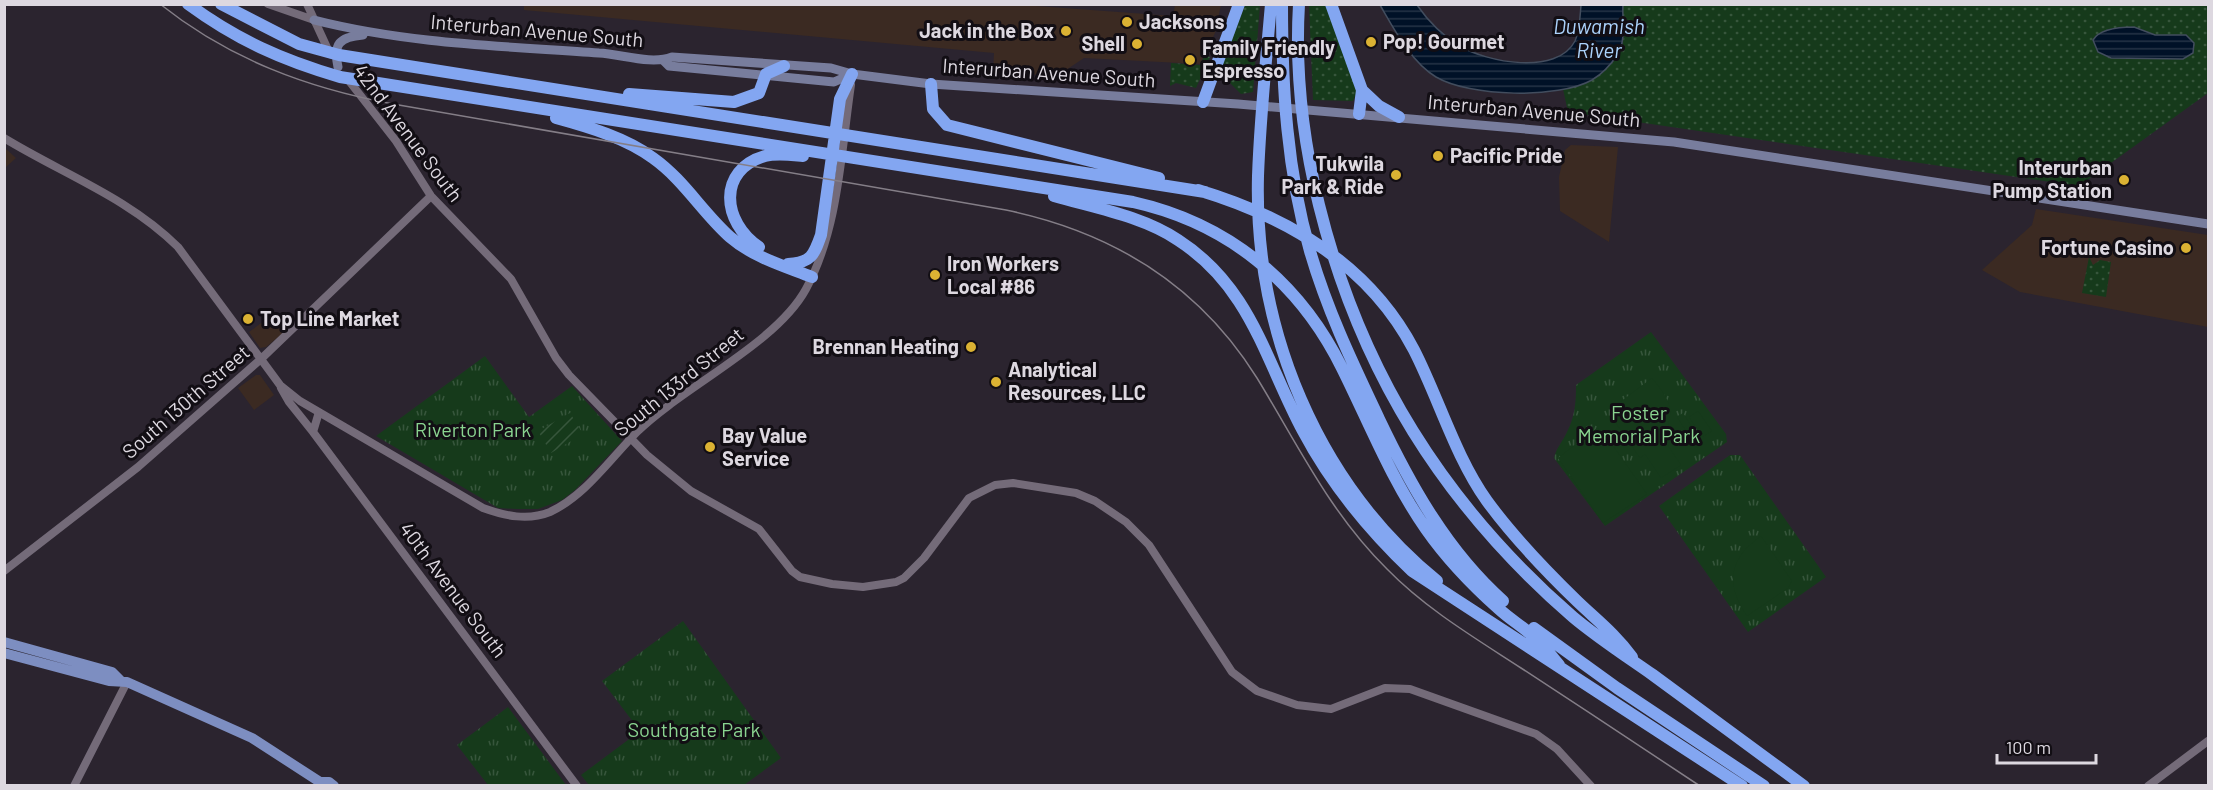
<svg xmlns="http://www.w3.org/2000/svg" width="2213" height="790" viewBox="0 0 2213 790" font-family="Barlow,sans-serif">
<defs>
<pattern id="grass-dots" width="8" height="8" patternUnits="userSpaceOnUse" patternTransform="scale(1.5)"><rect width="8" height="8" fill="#163a1b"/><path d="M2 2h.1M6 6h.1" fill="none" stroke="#37563c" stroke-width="1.8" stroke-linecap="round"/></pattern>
<pattern id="forest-firs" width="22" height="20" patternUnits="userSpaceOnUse" patternTransform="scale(1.5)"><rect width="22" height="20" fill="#163a1b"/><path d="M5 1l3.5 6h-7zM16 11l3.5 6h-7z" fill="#37563c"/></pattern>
<pattern id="park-tufts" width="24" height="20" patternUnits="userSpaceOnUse" patternTransform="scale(1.5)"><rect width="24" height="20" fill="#163a1b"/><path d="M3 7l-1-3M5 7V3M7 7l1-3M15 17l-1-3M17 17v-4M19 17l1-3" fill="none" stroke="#37563c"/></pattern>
<pattern id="garden-furrows" width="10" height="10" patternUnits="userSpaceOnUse" patternTransform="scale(1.5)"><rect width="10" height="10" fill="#163a1b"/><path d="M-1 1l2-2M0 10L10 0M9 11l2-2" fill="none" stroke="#37563c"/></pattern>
<pattern id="water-rules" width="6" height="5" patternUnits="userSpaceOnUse" patternTransform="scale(1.5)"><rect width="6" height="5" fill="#001127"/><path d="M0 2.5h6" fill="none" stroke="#253346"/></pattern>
</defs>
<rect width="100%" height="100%" fill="#2b242f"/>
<path fill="#3b2a22" d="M524 4H1009L1173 16 1175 5H1221L1215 33 1200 64 1084 58 1057 76 993 72 994 53 524 10Z
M1571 145 1618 147 1609 242 1560 211 1559 177 1565 150Z
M5 148 16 158 5 168Z
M2036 209 2208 235V327L2020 292 1982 270 2032 225Z
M275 313 288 329 266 347 260 348 249 332Z
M256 375H260L274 395 254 410 238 388Z"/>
<path fill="url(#grass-dots)" d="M1245 5H1260L1258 31 1251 30 1243 65H1255L1253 92 1241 94 1219 72Z
M1309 5H1326L1357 92 1353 101 1313 100Z
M1623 5H2208V93L2079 186 1568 112 1563 89C1585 84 1619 68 1623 42 1625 30 1622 17 1623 5Z
M1205 55 1210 57 1196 88 1176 83 1170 86 1171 63 1200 65Z
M2089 257 2093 265 2100 260 2111 262 2106 297 2082 293Z"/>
<path fill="url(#forest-firs)" d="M1251 30 1258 31 1255 65H1243L1237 53Z"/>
<path fill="url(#park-tufts)" d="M1651 332 1726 434 1727 442 1605 526 1554 458C1556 448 1563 441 1567 432 1575 416 1576 403 1576 385Z
M485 356 529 417 572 386 622 441 575 490 562 500 538 509H517L498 508 376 436Z
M1730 455H1740L1826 577 1748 632 1659 506Z
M683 621 781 758 744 785H589L581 775 640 731 602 681Z
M508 707 566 785H488L457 745Z"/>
<path fill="url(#garden-furrows)" d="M570 413 583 434 551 453 538 431Z"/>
<path fill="#163a1b" d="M1652 378C1670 400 1677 411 1662 437L1681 465 1661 478 1645 454 1640 458 1611 416 1612 408Z
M1698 411 1712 431 1702 437 1689 417Z
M1683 413 1703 444 1697 448 1677 417Z
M1597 428 1604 433 1647 494 1603 523 1558 458Z
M1761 536 1792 581 1788 588 1747 616C1725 584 1729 558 1761 536Z"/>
<path fill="url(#water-rules)" stroke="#424d5e" stroke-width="1.5" d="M1380 5H1417C1428 21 1443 36 1460 46 1486 62 1557 76 1575 41 1580 30 1580 16 1581 5H1623C1622 21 1626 40 1618 54 1612 63 1602 74 1592 80 1558 99 1470 97 1436 77 1411 62 1394 29 1380 5Z
M2134 27 2155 35H2186L2194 43 2193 53 2183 59 2111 58 2098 52 2093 40C2100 28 2121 27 2134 27Z"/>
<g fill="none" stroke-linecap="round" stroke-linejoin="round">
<path stroke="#746b79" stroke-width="8" d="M268 4 314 20
M307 4 330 54
M346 77 396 141 431 196 511 279 556 358 569 375 647 455 691 491 759 529 792 571 800 577 832 584 863 587 896 582 904 578 924 558 969 498 995 485 1013 483 1076 493 1095 501 1126 522 1149 545 1232 672 1257 691 1297 705 1331 709 1385 688 1410 689 1536 734 1557 749 1591 786
M4 138C63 174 129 198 178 247L280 385 300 401 483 508C505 516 528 521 550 512 585 496 610 459 637 432 684 386 776 344 806 289 839 228 841 152 851 85
M281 388 289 402 313 432
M319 412 313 432 577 786
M4 571 138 467 261 359 431 196
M74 786 127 682
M2148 786 2208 741"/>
<path stroke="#787d9d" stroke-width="9" d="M314 20C408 44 504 46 599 53 621 54 651 65 672 57L831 68 852 74 931 84 1238 104 1674 142 2208 224
M663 60 669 66 834 82 852 74
M338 67C333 44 339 37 363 35"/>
<path stroke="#7d8ec1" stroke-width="10" d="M4 642 112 672 120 680
M4 653 109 681 127 682 252 738 320 782 321 786
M320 782H329L334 786"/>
<path stroke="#83a6f1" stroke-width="12" d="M188 4C237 40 282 60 340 77L1133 202C1227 223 1299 281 1342 368 1369 422 1391 479 1426 529 1447 559 1472 585 1499 609 1512 621 1527 629 1538 641 1546 648 1552 657 1559 665
M221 4 299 44 339 55 1205 192
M1271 4C1266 62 1260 119 1258 176 1254 330 1317 483 1437 581
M1282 4C1282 88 1287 171 1310 251 1327 310 1353 364 1379 419 1411 486 1447 551 1503 601
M1299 4C1295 71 1303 140 1319 205 1360 371 1444 505 1573 617 1598 638 1626 656 1653 675 1703 712 1754 749 1804 786
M1331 4 1362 90 1379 106 1399 117
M931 84 933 109 947 125 1159 178
M629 94 734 102 759 93 766 74 784 66
M1203 102 1239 4
M1359 114 1362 90
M556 118C589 127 626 138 653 158 684 180 702 212 730 237 753 257 784 266 812 277
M1198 190C1288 217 1369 264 1414 350 1439 399 1455 456 1487 501 1514 538 1545 570 1578 602 1598 621 1615 634 1632 657
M1054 196C1095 208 1142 216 1178 240 1251 287 1265 360 1303 431 1331 484 1369 530 1412 571L1742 786
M759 247C722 222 717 170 765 156 777 153 791 155 803 156
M788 264C811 263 814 255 821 235L840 99 852 74
M1534 628 1617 688 1764 786"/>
<path stroke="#847e87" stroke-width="1.5" d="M160 4C229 59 307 88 393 104L1006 210C1112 232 1199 285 1257 378 1298 445 1330 513 1387 569 1426 609 1475 638 1521 668 1581 707 1640 746 1700 786"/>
</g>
<g fill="#dbb233" stroke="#120e14" stroke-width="2">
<circle cx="1127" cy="22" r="6"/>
<circle cx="1066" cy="31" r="6"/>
<circle cx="1371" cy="42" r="6"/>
<circle cx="1137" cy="44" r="6"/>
<circle cx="1190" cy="60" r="6"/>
<circle cx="1438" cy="156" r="6"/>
<circle cx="1396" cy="175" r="6"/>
<circle cx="2124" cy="180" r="6"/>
<circle cx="2186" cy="248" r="6"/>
<circle cx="935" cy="275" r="6"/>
<circle cx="248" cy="319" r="6"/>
<circle cx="971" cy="347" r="6"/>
<circle cx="996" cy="382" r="6"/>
<circle cx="710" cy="447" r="6"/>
</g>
<g text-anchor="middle" stroke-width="6" stroke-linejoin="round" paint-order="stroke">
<g font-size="20" font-weight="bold" fill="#ddd8e0" stroke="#120e14" text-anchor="start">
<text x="1139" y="29">Jacksons</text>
<text x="1054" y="38" text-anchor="end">Jack in the Box</text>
<text x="1383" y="49">Pop! Gourmet</text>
<text x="1125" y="51" text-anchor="end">Shell</text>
<text x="1202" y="55">Family Friendly<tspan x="1202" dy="23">Espresso</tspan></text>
<text x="1450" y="163">Pacific Pride</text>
<text x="1384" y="171" text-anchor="end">Tukwila<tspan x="1384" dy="23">Park &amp; Ride</tspan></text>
<text x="2112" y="175" text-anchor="end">Interurban<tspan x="2112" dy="23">Pump Station</tspan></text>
<text x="2174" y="255" text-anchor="end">Fortune Casino</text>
<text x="947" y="271">Iron Workers<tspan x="947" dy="23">Local #86</tspan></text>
<text x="260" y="326">Top Line Market</text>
<text x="959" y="354" text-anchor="end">Brennan Heating</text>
<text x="1008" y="377">Analytical<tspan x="1008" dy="23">Resources, LLC</tspan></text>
<text x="722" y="443">Bay Value<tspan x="722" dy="23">Service</tspan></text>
</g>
<g font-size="20" fill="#ddd8e0" stroke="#120e14">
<text transform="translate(537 31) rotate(5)" y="7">Interurban Avenue South</text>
<text transform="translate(1049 73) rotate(4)" y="7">Interurban Avenue South</text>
<text transform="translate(1534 111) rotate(5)" y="7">Interurban Avenue South</text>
<text transform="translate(408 133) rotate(53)" y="7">42nd Avenue South</text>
<text transform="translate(679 382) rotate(-39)" y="7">South 133rd Street</text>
<text transform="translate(186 402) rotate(-41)" y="7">South 130th Street</text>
<text transform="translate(453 590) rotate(53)" y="7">40th Avenue South</text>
</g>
<g font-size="20" fill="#8ad490" stroke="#120e14">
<text x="1639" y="420">Foster<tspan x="1639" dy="23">Memorial Park</tspan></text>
<text x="473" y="437">Riverton Park</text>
<text x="694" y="737">Southgate Park</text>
</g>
<g font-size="21" font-style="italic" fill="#abd2fb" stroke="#120e14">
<text x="1599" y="34">Duwamish<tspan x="1599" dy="24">River</tspan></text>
</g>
</g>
<rect width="2213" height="790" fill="none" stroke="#ddd8e0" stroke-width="12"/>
<path d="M1997 754v9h99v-9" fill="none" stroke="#ddd8e0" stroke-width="3"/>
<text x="2006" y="754" font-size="18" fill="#ddd8e0" stroke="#120e14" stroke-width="4.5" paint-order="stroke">100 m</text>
</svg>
